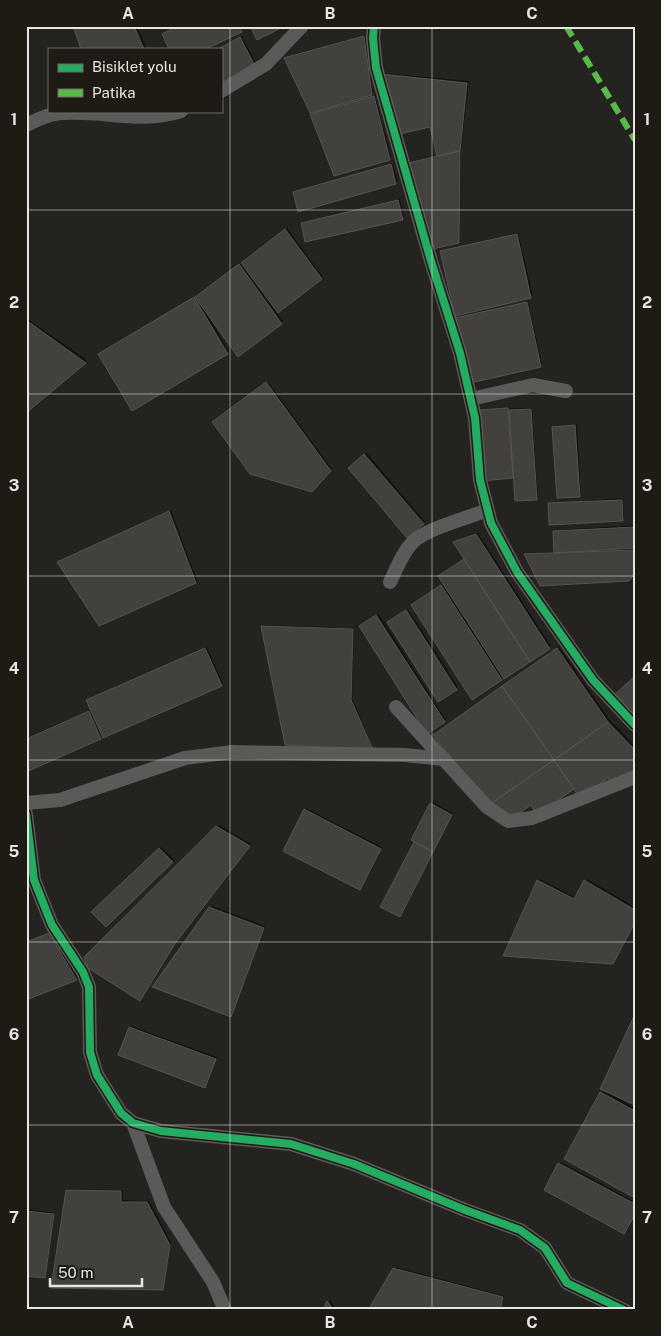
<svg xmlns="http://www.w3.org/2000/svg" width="661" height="1336" viewBox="0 0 661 1336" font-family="'Public Sans',sans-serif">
<rect width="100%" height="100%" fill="#24231f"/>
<path fill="#0007" d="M75 26H137L147 49H83Z
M365 35 373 92 371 94 286 58Z
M242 36 256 63 254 65 218 49Z
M384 73 469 81 461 149 460 239 458 241 409 164 438 156 431 125 396 133Z
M375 95 391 157 389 159 312 115Z
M392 163 398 181 396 183 299 210 294 193 296 191Z
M400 199 404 217 402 218 302 223Z
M287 228 323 277 277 313 283 321 281 323 210 316 209 317 229 351 227 353 101 352 197 297Z
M518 233 533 295 456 314 442 252Z
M528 301 542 364 541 366 457 319Z
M26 318 87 360 26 411Z
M268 382 332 469 312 491 215 421Z
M532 408 538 497 536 499 515 477 483 479 480 409Z
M577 424 581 494 579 495 553 427Z
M367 453 425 522 407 537 349 468Z
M623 498 624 518 623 519 549 504Z
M171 510 197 580 195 582 58 562Z
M635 525V572L525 554 555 552 554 532 556 530Z
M478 533 551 646 501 679 414 603 444 584 439 576 465 558 454 542Z
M408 609 458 687 456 689 391 621Z
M379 614 446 720 428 732 362 625Z
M264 625 354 628 352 698 373 748 349 694 347 695 373 749 286 743 262 627Z
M207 647 223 684 221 685 26 770V738L92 709 90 699Z
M559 647 610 720 635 746V768L531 804 436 733Z
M433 802 453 813 402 914 382 907Z
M306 808 382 847 361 887 305 810Z
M219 825 251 844 175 941 85 958Z
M161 847 174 860 106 925 93 912Z
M540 879 576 898 587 879 635 907V922L613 962 538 881Z
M26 884 30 900 26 902Z
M212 906 265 926 231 1015 210 908Z
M51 932 78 978 77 979 26 942Z
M131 1026 217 1057 207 1084 205 1086 130 1027Z
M604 1089 635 1108V1197L565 1159Z
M561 1162 635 1202V1214L545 1189Z
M69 1189 123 1190V1200L149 1201 171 1242 163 1289 67 1191Z
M26 1209 55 1213 45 1277 26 1275Z
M396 1267 504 1296 500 1310H385Z
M330 1300 337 1310H324Z"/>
<path fill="#42413e" stroke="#565452" d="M73 26H134L144 49H81Z
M178 26H239L242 32 206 49H169L162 34Z
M250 26H285L257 40Z
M364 36 372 95 310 113 284 58Z
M240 37 255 66 221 83V49H218Z
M381 74 467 83 460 151 437 156 430 127 395 135Z
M374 96 390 160 334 176 310 114Z
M460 151 459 243 428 250 408 163Z
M391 164 396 184 298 212 293 192Z
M398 200 403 220 305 242 301 223Z
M285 229 322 279 278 313 241 263Z
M517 234 531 298 455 316 440 251Z
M239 264 282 324 238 357 195 297Z
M194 297 228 354 132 411 98 354Z
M527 302 541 367 470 383 455 318Z
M26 320 86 363 26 413Z
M266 382 331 471 312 492 250 474 212 422Z
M508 408 513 478 481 481 477 410Z
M531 409 537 500 515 501 509 410Z
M575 425 580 497 557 498 552 427Z
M364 454 424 524 407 538 348 468Z
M622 500 623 521 549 525 548 503Z
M169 511 196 583 99 626 57 562Z
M635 527V548L554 553 553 531Z
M476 534 550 649 530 662 453 542Z
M635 550V573L629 581 540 586 524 554Z
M464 559 530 662 504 679 438 576Z
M441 585 502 680 472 700 411 605Z
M406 610 457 690 438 702 387 622Z
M376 615 445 722 427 734 359 626Z
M261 626 353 629 351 700 373 750 285 745Z
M205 648 222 686 103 738 86 700Z
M557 648 608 722 554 760 502 686Z
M635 676V716L615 694Z
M502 686 554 760 489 805 433 735Z
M89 711 101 739 26 772V739Z
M608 722 635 750V769L612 785 608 778 580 798 554 760Z
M554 760 574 789 537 815 531 805 511 819 489 805Z
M430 803 452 815 433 852 411 840Z
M304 809 381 849 360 890 283 851Z
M216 826 250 846 174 945 140 1001 88 968 84 957Z
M414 842 433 852 400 917 380 907Z
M159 848 173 862 106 927 91 912Z
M537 880 574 899 584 880 635 910V922L613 964 503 956Z
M209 907 264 928 231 1017 152 987Z
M49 933 77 980 26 1000V942Z
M635 1014V1105L600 1089Z
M129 1027 216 1059 205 1088 118 1055Z
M600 1092 635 1111V1198L564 1159Z
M558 1163 635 1204V1214L624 1234 544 1190Z
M66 1190 121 1191V1202H147L170 1245 163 1290 51 1288Z
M26 1211 54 1214 45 1278 26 1276Z
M393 1268 503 1297 500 1310H380L370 1307Z
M327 1301 334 1310H323Z"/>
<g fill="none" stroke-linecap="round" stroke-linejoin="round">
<path stroke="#5b5a59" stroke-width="14" d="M374 26 373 38 376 68 431 261 460 353 475 418 480 480 491 523 517 572 593 680 635 725
M221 91 266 64 302 26
M26 125C35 121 46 115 55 114 97 108 139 125 181 111
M471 399 533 385 566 391
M390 582C397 568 403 551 414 541 428 528 468 518 487 510
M396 707 487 807 508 821 532 818 635 777
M26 803 60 800 185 758 232 752 405 755 444 759
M26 814 34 880 52 925 83 972 89 987 90 1052 97 1075 121 1113 133 1123 161 1131 291 1144 354 1164 465 1210 520 1230 545 1248 567 1283 624 1310
M133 1123 164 1207 213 1282 225 1310"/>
<path stroke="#58b947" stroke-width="6" stroke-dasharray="12 6" stroke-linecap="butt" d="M566 26 635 140"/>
<defs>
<path id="cycleway" d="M374 26 373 38 376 68 431 261 460 353 475 418 480 480 491 523 517 572 593 680 635 725
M26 814 34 880 52 925 83 972 89 987 90 1052 97 1075 121 1113 133 1123 161 1131 291 1144 354 1164 465 1210 520 1230 545 1248 567 1283 624 1310"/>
</defs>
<use href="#cycleway" stroke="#1d1b14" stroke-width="11"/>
<use href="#cycleway" stroke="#26ab63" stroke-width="8"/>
</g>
<path fill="none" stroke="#e6e5e0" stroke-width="1" stroke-opacity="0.55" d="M230 26V1310M432 26V1310M26 210H635M26 394H635M26 576H635M26 760H635M26 942H635M26 1125H635"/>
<rect width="661" height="1336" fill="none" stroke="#1d1b14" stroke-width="55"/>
<rect x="48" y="48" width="175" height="65" fill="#1d1b14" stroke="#6d6c66"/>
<rect x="58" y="64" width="25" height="8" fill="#26ab63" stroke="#6d6c66"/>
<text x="92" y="72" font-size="15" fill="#e6e5e0">Bisiklet yolu</text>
<rect x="58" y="89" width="25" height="8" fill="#58b947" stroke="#6d6c66"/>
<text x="92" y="98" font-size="15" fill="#e6e5e0">Patika</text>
<path d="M50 1278v8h92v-8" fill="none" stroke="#e6e5e0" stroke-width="2.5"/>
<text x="58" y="1278" font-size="15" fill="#e6e5e0" stroke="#1d1b14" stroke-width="4" paint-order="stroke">50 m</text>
<rect x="28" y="28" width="606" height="1280" fill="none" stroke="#e6e5e0" stroke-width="2"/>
<g font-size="16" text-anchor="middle" font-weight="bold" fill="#e6e5e0">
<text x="128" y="19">A</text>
<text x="330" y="19">B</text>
<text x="532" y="19">C</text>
<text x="14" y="125">1</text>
<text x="647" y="125">1</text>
<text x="14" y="308">2</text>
<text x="647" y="308">2</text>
<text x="14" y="491">3</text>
<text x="647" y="491">3</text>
<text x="14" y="674">4</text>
<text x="647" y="674">4</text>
<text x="14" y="857">5</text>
<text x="647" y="857">5</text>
<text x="14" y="1040">6</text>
<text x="647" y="1040">6</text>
<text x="14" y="1223">7</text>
<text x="647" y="1223">7</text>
<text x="128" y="1328">A</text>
<text x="330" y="1328">B</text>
<text x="532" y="1328">C</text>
</g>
</svg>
